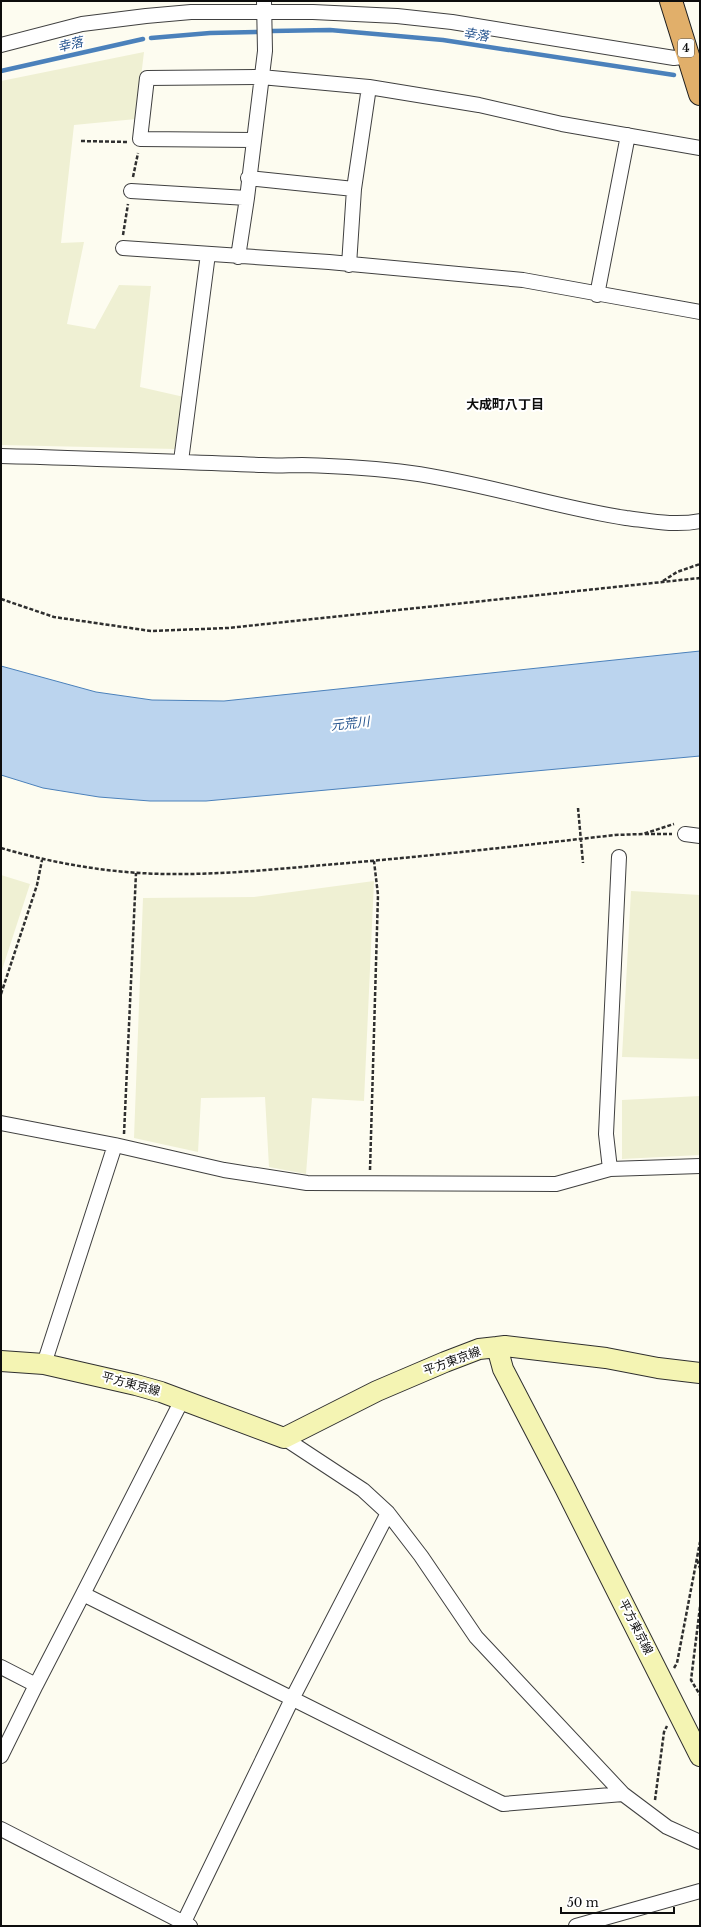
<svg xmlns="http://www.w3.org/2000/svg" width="701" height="1927" viewBox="0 0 701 1927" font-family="'Libre Baskerville','Noto Sans JP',serif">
<rect width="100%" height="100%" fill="#fdfcf0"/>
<path fill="#eff0d3" d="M144 52 136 119 74 125 61 243 84 242 67 324 95 329 119 285 151 286 140 387 184 397 176 449 1 445V81Z
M1 875 30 884 1 973Z
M374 881 364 1101 312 1098 306 1174 269 1167 265 1097 201 1098 198 1152 134 1138 143 898 254 897Z
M631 891 700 895V1059L622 1057Z
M700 1096V1155L622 1159V1100Z"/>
<path fill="#bbd4ee" stroke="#4b81bb" d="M700 651V756L206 801H150L99 797 43 788 1 775V666L96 692 152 700 224 701Z"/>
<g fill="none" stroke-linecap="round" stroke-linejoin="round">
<path stroke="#4b81bb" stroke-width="4.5" d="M272 31 330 30 443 40 674 75
M151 38 210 33 257 32
M1 71 143 39"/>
<defs>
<path id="street" d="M1 45 82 24 146 16 191 12H313L397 16 452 22 674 58 689 56
M253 140 140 139 147 78 261 77 369 87 479 105 562 124 700 148
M248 178 354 189
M131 191 247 198
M123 248 329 262 523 280 700 312
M238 257 247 198 265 51 264 1
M349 265 354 189 369 87
M597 295 628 135
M1 456C88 458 176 462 263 465 276 466 289 465 302 465 338 466 376 468 411 473 484 483 554 507 626 518 651 521 675 526 700 521
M181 461 208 254
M685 834 700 836
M1 1123 115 1145 224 1170 307 1183 556 1184 610 1169 700 1166
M610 1169 606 1134 619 857
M44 1364 115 1145
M284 1438 363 1490 388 1513 421 1556 476 1637 623 1794 667 1827 700 1842
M83 1594 182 1400
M1 1667 36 1685 83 1594 503 1804 623 1794
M1 1756 36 1685
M1 1829 190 1926
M182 1926 292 1699 388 1513
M576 1926 700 1891"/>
<path id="secondary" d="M497 1347 505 1346 606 1358 658 1368 700 1373
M1 1361 44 1364 136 1385 161 1392 284 1438 377 1391 445 1362 479 1349 497 1347 503 1369 565 1488 700 1756"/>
<path id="highway" d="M671 1 700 94"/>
</defs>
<use href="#street" stroke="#404040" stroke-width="16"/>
<use href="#secondary" stroke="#2f2f2f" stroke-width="22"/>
<use href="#highway" stroke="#1e1e1e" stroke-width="24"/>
<path stroke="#2f2f2f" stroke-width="2.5" stroke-dasharray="4 2" stroke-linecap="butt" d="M81 141 127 142
M133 177 138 153
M123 235 128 204
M663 581 677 572 700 564
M1 599 54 617 151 631 228 628 700 578
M578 808 583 863
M645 834H672
M1 848C59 865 121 875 182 874 229 874 277 869 324 865 422 857 518 846 615 835L643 834 674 824
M1 994 37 885 42 860
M124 1134 136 873
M370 1170 378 895 374 861
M697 1560 700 1568
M700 1607 691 1680 700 1695
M674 1668 677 1663 700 1542
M655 1800 664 1732 667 1726"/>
<use href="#street" stroke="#fff" stroke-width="14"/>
<use href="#secondary" stroke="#f4f4b3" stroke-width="20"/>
<use href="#highway" stroke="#e1af6a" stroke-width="22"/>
</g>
<g text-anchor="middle" stroke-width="4" stroke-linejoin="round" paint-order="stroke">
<rect fill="#fff" stroke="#565656" stroke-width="1" x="678" y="39" width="16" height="18" rx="3"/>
<g font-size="11" font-weight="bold" fill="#0d0d0d">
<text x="686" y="52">4</text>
</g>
<g font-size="12" fill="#0d0d0d" stroke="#fff">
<text transform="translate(452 1361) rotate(-20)" y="4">平方東京線</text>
<text transform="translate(131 1384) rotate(15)" y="4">平方東京線</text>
<text transform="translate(636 1627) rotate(63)" y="4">平方東京線</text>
</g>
<g font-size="13" font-style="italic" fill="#27558f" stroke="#fff">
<text transform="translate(476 34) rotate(9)" y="5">幸落</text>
<text transform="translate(70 44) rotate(-13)" y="5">幸落</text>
<text transform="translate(350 723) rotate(-6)" y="5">元荒川</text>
</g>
<g font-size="13" font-weight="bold" fill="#0d0d0d" stroke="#fff">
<text x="505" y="409">大成町八丁目</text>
</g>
</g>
<rect width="701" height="1927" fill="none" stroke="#0d0d0d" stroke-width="4"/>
<path d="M561 1907v6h113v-6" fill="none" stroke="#0d0d0d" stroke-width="2"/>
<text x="567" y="1907" font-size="12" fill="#0d0d0d" stroke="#ffffff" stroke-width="3" paint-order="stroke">50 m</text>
</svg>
